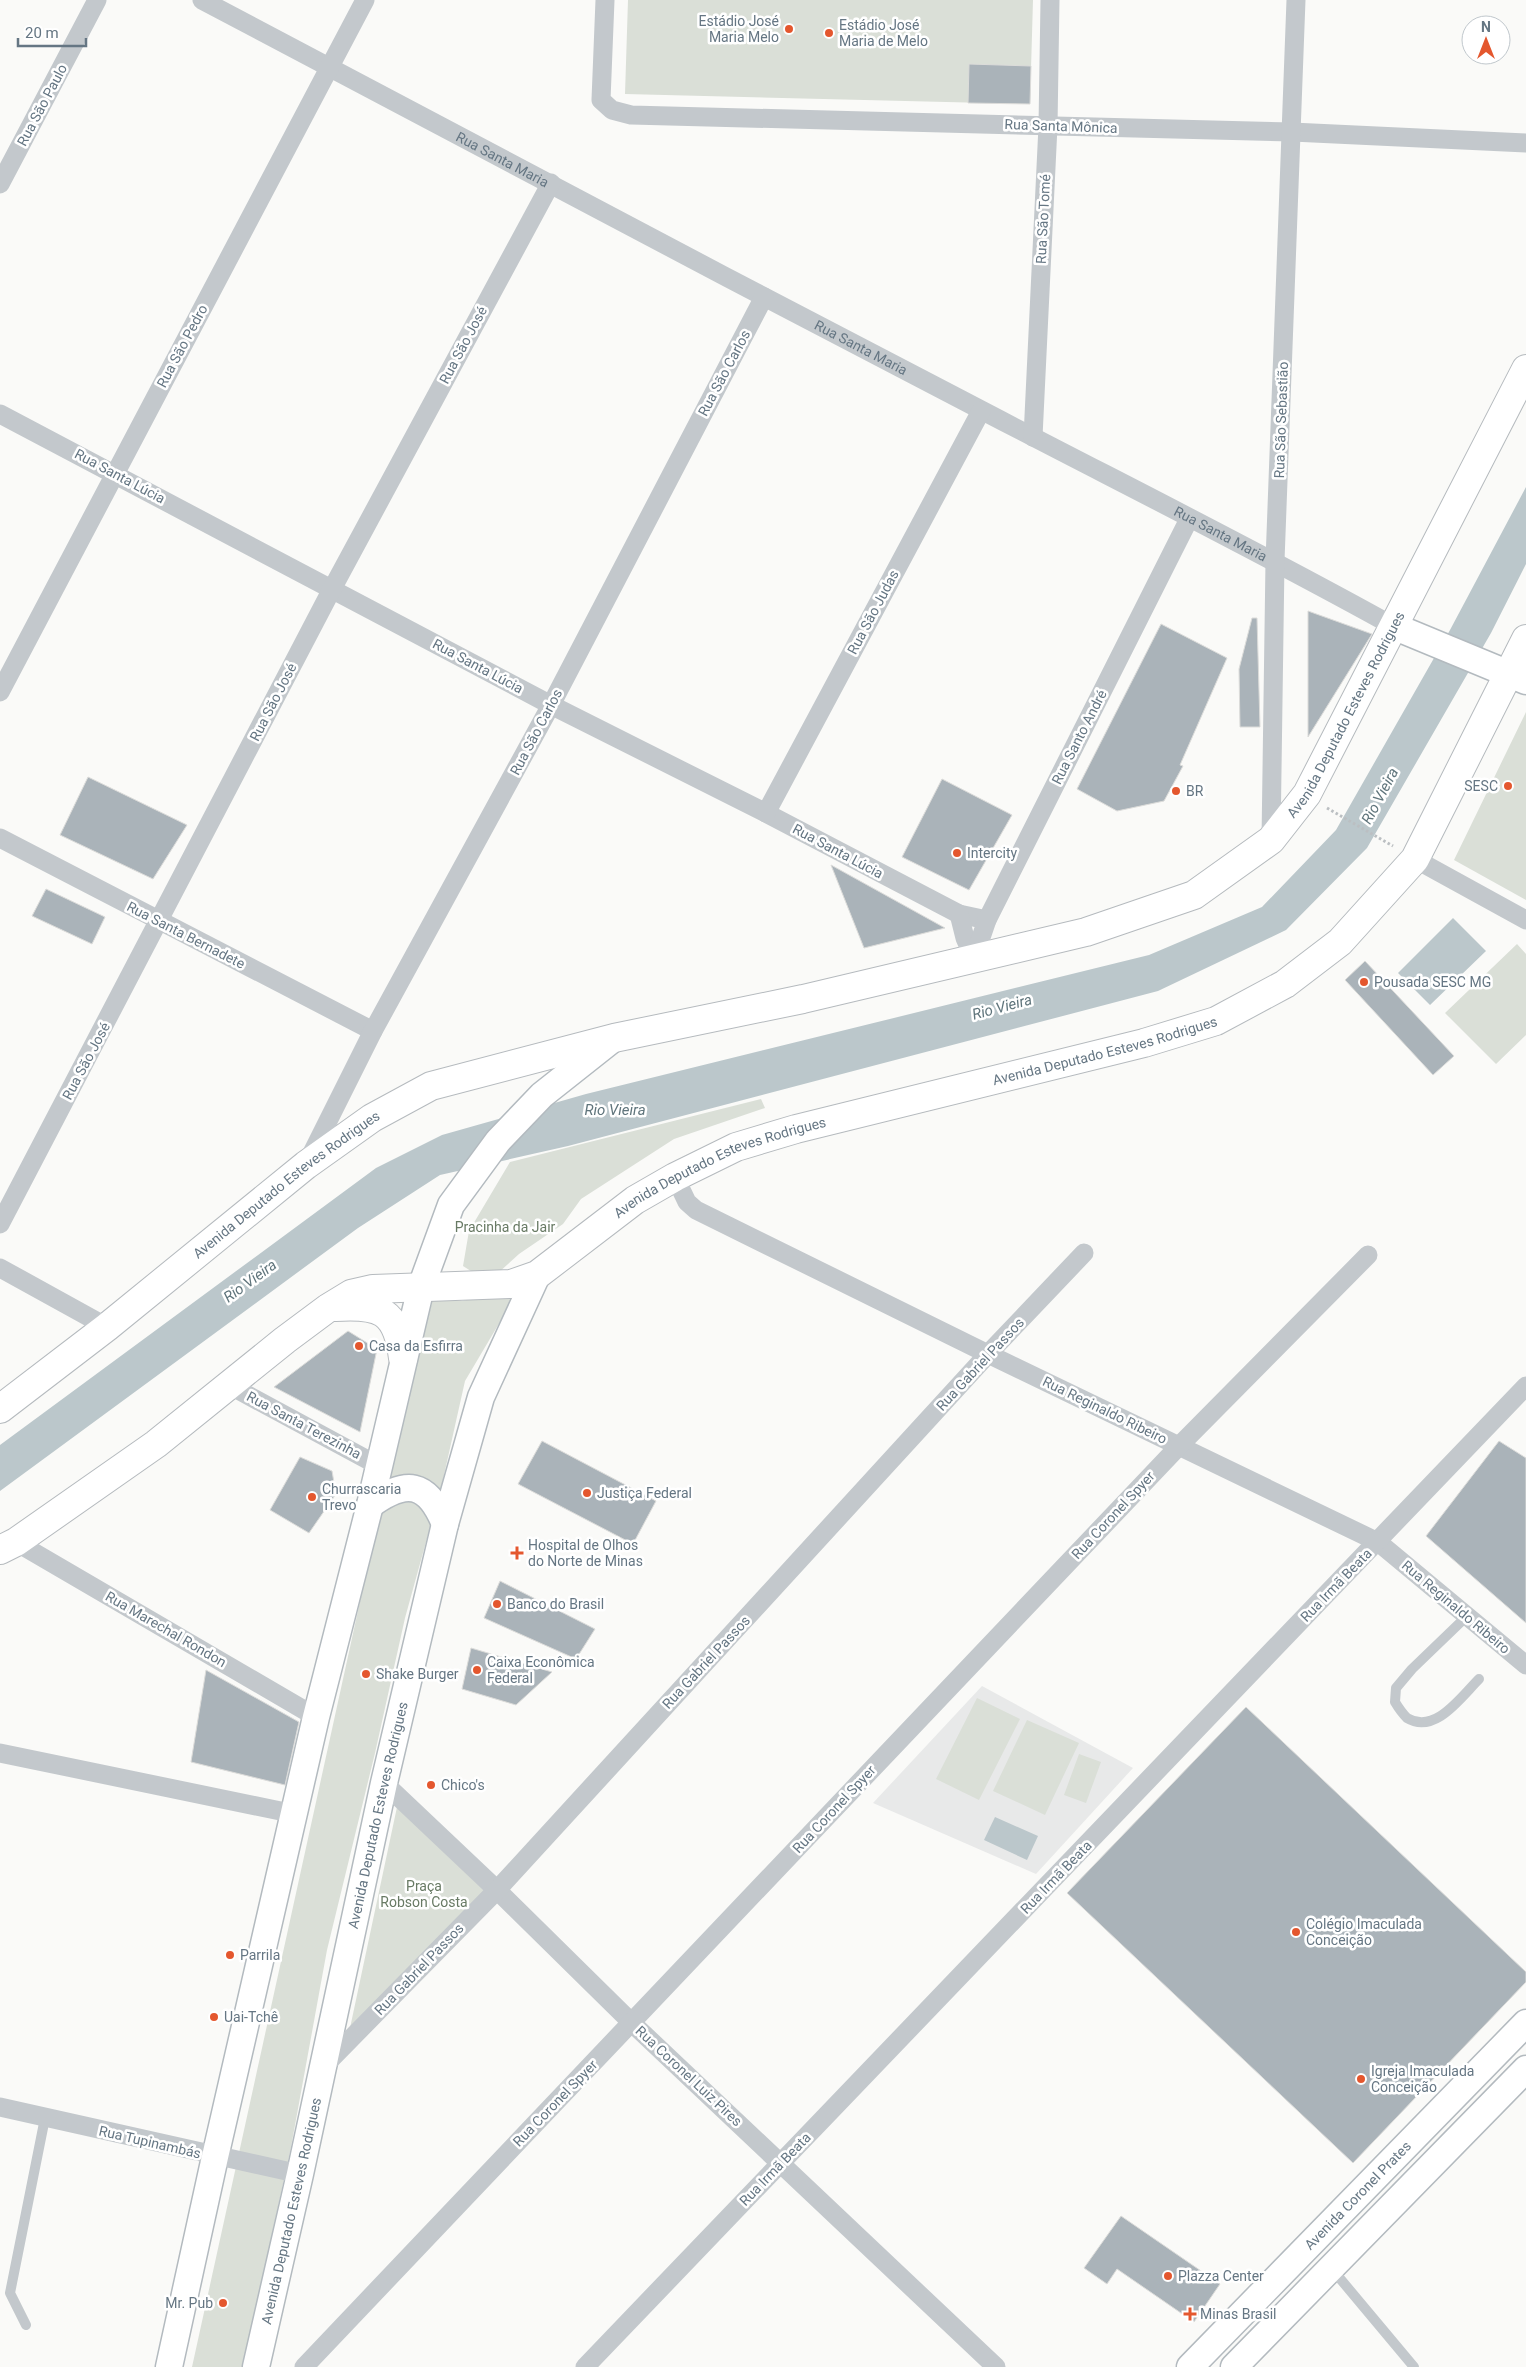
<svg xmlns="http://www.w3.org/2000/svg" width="1526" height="2367" viewBox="0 0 1526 2367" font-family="Roboto,sans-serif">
<rect width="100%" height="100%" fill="#fafaf8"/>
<path fill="#e8e9e9" d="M982 1686 1133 1768 1036 1874 873 1803Z"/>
<path fill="#dadfd7" d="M628 0H1033L1030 104 625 94Z
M1526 712V900L1454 860Z
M1517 944 1526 954V1035L1496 1064 1445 1013Z
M761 1099 765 1108 674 1139 581 1199 563 1224 519 1254 497 1274 477 1275 463 1266 469 1231 510 1162Z
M520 1288 465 1381 442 1484 405 1618 375 1753 327 1950 291 2147 243 2367H192L372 1547 433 1298 462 1301Z
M977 1698 1020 1719 979 1800 936 1779Z
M1027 1720 1079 1743 1045 1815 993 1791Z
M1079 1754 1101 1762 1086 1803 1064 1795Z
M397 1807 488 1894 350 2028Z"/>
<path fill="#bbc7cb" d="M1526 487V564L1491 633 1367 848 1286 930 1158 991 568 1146 440 1175 358 1228 0 1491V1445L376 1168 442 1135 586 1094 1149 955 1262 907 1336 830 1450 630Z
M1453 918 1486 951 1430 1005 1398 973Z
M995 1817 1038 1836 1027 1860 984 1840Z"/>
<path fill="#aab3b9" stroke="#dcdcda" d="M969 64 1031 66 1030 104 968 103Z
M1308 611 1372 634 1308 737Z
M1252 618H1257L1260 727H1240L1239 669Z
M1161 624 1227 658 1180 765 1183 766 1164 801 1117 811 1077 789Z
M88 777 187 825 153 879 60 835Z
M942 779 1012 815 969 890 902 857Z
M831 865 945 928 864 948Z
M46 889 105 917 92 944 32 916Z
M1365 961 1454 1056 1433 1075 1345 980Z
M348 1331 377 1349 360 1432 274 1387Z
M542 1441 656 1501 633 1544 518 1484Z
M1499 1441 1526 1458V1623L1426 1536Z
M300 1457 332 1471 336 1494 309 1533 270 1510Z
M500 1581 595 1629 576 1659 484 1618Z
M471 1648 552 1672 516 1705 462 1689Z
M206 1670 299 1722 285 1785 191 1762Z
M1246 1707 1526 1972V1982L1353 2163 1067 1893Z
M1121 2216 1220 2284 1194 2322 1117 2269 1107 2284 1084 2268Z"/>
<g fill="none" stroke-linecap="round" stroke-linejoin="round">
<defs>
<g id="secondary">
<path d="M1393 626 1526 681"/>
<path d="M370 1505C406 1479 427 1481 445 1524"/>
<path d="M169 2367 215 2157 316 1717 370 1505 421 1287 451 1205 498 1141 542 1095 614 1038"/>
<path id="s2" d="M256 2367 300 2174 384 1783 445 1524 481 1397 537 1275"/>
<path id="s3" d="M1190 2367 1526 2023"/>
<path d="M1234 2367 1526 2069"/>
</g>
<g id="primary">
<path d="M335 1307C380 1304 397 1310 403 1358"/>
<path id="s4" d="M0 1409 107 1327 306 1165 372 1118 431 1086 614 1038 803 999 1086 932 1194 895 1271 840 1307 794 1526 369"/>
<path id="s5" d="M0 1550 16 1542 156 1444 285 1340 328 1308 351 1294 373 1289 511 1284 537 1275 635 1200 675 1177 736 1147 796 1129 1144 1043 1216 1021 1285 984 1340 942 1415 859 1526 639"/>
</g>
</defs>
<use href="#secondary" stroke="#b3babf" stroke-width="29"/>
<use href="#primary" stroke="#b5babe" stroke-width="30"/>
<path stroke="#bbbfc2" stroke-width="3" stroke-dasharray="2.5 2.5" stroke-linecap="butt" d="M1327 808 1393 846"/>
<path stroke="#c3c8cc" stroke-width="10" d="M1466 1617 1412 1669 1396 1688 1395 1702C1398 1707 1403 1714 1407 1718 1435 1735 1461 1697 1479 1679
M1332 2269 1414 2367
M26 2325 10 2293 45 2118"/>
<g stroke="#c3c8cc" stroke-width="19">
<path id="s1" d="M202 0C455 135 708 268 962 400 1105 475 1251 547 1393 626"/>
<path d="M605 0 601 100 612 110 631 115 1292 132 1526 143"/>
<path d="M0 184 97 0"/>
<path d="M0 414 551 705 766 813 959 914 987 920"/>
<path d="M1033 437 1048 126 1050 0"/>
<path d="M0 692 365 0"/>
<path d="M766 813 981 411"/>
<path d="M0 838 373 1031"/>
<path d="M1271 840 1275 561 1296 0"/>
<path d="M1415 859 1526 920"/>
<path d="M959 914 965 938 974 958"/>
<path d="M974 958 987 920 1189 519"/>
<path d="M308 1161 373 1031 551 705 764 297"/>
<path d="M675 1177 687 1202 696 1210 988 1354 1378 1542 1526 1665"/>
<path d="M0 1224 332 589 551 183"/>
<path d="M0 1268 107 1327"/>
<path d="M229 1385 379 1466"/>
<path d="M16 1542 316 1717"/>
<path d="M0 1753 295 1814"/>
<path d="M384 1783 497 1890 632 2023 996 2367"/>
<path d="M324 2066 497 1890 988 1354 1084 1253"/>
<path d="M0 2107 300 2174"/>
<path d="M304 2367 1179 1446 1368 1255"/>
<path d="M585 2367 1526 1386"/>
</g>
<use href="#secondary" stroke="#fff" stroke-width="26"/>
<use href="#primary" stroke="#fff" stroke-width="28"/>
</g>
<g fill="#e4572e" stroke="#fff" stroke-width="2">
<circle cx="789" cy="29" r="5"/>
<circle cx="829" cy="33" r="5"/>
<circle cx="1508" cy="786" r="5"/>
<circle cx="1176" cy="791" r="5"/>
<circle cx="957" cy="853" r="5"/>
<circle cx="1364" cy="982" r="5"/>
<circle cx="359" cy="1346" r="5"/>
<circle cx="587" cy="1493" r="5"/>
<circle cx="312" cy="1497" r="5"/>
<path d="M514.5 1545.5h5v5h5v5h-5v5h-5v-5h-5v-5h5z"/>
<circle cx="497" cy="1604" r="5"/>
<circle cx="477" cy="1670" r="5"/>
<circle cx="366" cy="1674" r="5"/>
<circle cx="431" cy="1785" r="5"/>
<circle cx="1296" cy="1932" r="5"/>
<circle cx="230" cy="1955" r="5"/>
<circle cx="214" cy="2017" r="5"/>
<circle cx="1361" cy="2079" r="5"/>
<circle cx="1168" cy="2276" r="5"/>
<circle cx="223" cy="2303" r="5"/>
<path d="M1187.5 2306.5h5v5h5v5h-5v5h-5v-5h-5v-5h5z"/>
</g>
<g text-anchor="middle" stroke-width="5" stroke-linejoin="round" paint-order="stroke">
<g font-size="14" fill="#657683" stroke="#fff" text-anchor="start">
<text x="779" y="26" text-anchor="end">Estádio José<tspan x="779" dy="16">Maria Melo</tspan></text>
<text x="839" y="30">Estádio José<tspan x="839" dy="16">Maria de Melo</tspan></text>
<text x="1498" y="791" text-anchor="end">SESC</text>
<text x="1186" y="796">BR</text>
<text x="967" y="858">Intercity</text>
<text x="1374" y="987">Pousada SESC MG</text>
<text x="369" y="1351">Casa da Esfirra</text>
<text x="322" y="1494">Churrascaria<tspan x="322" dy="16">Trevo</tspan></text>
<text x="597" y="1498">Justiça Federal</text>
<text x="528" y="1550">Hospital de Olhos<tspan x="528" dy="16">do Norte de Minas</tspan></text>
<text x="507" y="1609">Banco do Brasil</text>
<text x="487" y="1667">Caixa Econômica<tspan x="487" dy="16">Federal</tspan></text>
<text x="376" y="1679">Shake Burger</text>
<text x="441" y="1790">Chico's</text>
<text x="1306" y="1929">Colégio Imaculada<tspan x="1306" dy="16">Conceição</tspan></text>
<text x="240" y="1960">Parrila</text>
<text x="224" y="2022">Uai-Tchê</text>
<text x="1371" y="2076">Igreja Imaculada<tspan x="1371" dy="16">Conceição</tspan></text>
<text x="1178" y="2281">Plazza Center</text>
<text x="213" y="2308" text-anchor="end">Mr. Pub</text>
<text x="1200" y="2319">Minas Brasil</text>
</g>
<g font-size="14" fill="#657683" stroke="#fff">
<text transform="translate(42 105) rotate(-62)" y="5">Rua São Paulo</text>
<text transform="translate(1061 126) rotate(2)" y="5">Rua Santa Mônica</text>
<text dy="5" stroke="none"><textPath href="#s1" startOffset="340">Rua Santa Maria</textPath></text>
<text transform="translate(1043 219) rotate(-87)" y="5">Rua São Tomé</text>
<text transform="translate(463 345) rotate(-62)" y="5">Rua São José</text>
<text transform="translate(182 346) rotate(-62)" y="5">Rua São Pedro</text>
<text dy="5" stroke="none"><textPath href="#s1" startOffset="745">Rua Santa Maria</textPath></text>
<text transform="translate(724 373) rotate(-62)" y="5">Rua São Carlos</text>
<text transform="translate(1281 420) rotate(-88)" y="5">Rua São Sebastião</text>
<text transform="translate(120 476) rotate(28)" y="5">Rua Santa Lúcia</text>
<text dy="5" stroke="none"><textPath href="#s1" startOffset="1150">Rua Santa Maria</textPath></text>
<text transform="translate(873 612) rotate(-62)" y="5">Rua São Judas</text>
<text transform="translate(478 666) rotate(28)" y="5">Rua Santa Lúcia</text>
<text transform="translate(273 702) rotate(-63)" y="5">Rua São José</text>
<text dy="5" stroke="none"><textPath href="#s4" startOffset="1568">Avenida Deputado Esteves Rodrigues</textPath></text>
<text transform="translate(536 732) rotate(-62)" y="5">Rua São Carlos</text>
<text transform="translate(1079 737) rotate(-63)" y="5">Rua Santo André</text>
<text transform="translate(838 851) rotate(28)" y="5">Rua Santa Lúcia</text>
<text transform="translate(186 935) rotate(27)" y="5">Rua Santa Bernadete</text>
<text dy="5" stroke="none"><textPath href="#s5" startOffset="1242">Avenida Deputado Esteves Rodrigues</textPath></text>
<text transform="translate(86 1061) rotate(-62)" y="5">Rua São José</text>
<text dy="5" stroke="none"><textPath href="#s5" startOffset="838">Avenida Deputado Esteves Rodrigues</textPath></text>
<text dy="5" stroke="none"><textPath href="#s4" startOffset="364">Avenida Deputado Esteves Rodrigues</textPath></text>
<text transform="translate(980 1364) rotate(-47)" y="5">Rua Gabriel Passos</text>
<text transform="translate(1105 1410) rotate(26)" y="5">Rua Reginaldo Ribeiro</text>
<text transform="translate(304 1425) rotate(28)" y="5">Rua Santa Terezinha</text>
<text transform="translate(1113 1515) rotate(-47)" y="5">Rua Coronel Spyer</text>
<text transform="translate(1336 1585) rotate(-46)" y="5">Rua Irmã Beata</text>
<text transform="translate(1456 1607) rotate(40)" y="5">Rua Reginaldo Ribeiro</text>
<text transform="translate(166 1629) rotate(30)" y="5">Rua Marechal Rondon</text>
<text transform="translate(706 1662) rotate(-47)" y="5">Rua Gabriel Passos</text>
<text transform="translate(834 1809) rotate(-47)" y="5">Rua Coronel Spyer</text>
<text dy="5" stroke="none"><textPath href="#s2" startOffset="565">Avenida Deputado Esteves Rodrigues</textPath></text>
<text transform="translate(1056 1877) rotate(-46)" y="5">Rua Irmã Beata</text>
<text transform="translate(419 1969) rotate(-46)" y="5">Rua Gabriel Passos</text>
<text transform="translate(689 2076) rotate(43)" y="5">Rua Coronel Luiz Pires</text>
<text transform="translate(555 2103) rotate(-46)" y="5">Rua Coronel Spyer</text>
<text transform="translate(150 2142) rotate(13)" y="5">Rua Tupinambás</text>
<text transform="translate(775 2169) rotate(-46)" y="5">Rua Irmã Beata</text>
<text dy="5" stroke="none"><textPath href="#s3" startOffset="240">Avenida Coronel Prates</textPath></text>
<text dy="5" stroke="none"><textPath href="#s2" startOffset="160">Avenida Deputado Esteves Rodrigues</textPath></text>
</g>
<g font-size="14" fill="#687a64" stroke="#fff">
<text x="505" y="1232">Pracinha da Jair</text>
<text x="424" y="1891">Praça<tspan x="424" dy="16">Robson Costa</tspan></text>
</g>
<g font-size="15" font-style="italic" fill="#60757c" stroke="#fff">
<text transform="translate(1380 796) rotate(-62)" y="5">Rio Vieira</text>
<text transform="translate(1002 1007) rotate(-15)" y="5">Rio Vieira</text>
<text x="615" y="1115">Rio Vieira</text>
<text transform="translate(250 1281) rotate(-36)" y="5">Rio Vieira</text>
</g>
</g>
<g transform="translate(1486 40)"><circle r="24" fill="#ffffff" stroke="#c1c8cd"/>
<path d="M0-4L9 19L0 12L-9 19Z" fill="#e4572e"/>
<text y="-8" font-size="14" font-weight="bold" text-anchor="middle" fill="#657683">N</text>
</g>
<path d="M18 38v8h68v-8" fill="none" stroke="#657683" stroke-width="2.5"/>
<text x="25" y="38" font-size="15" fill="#657683" stroke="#ffffff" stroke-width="4" paint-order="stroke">20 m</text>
</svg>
